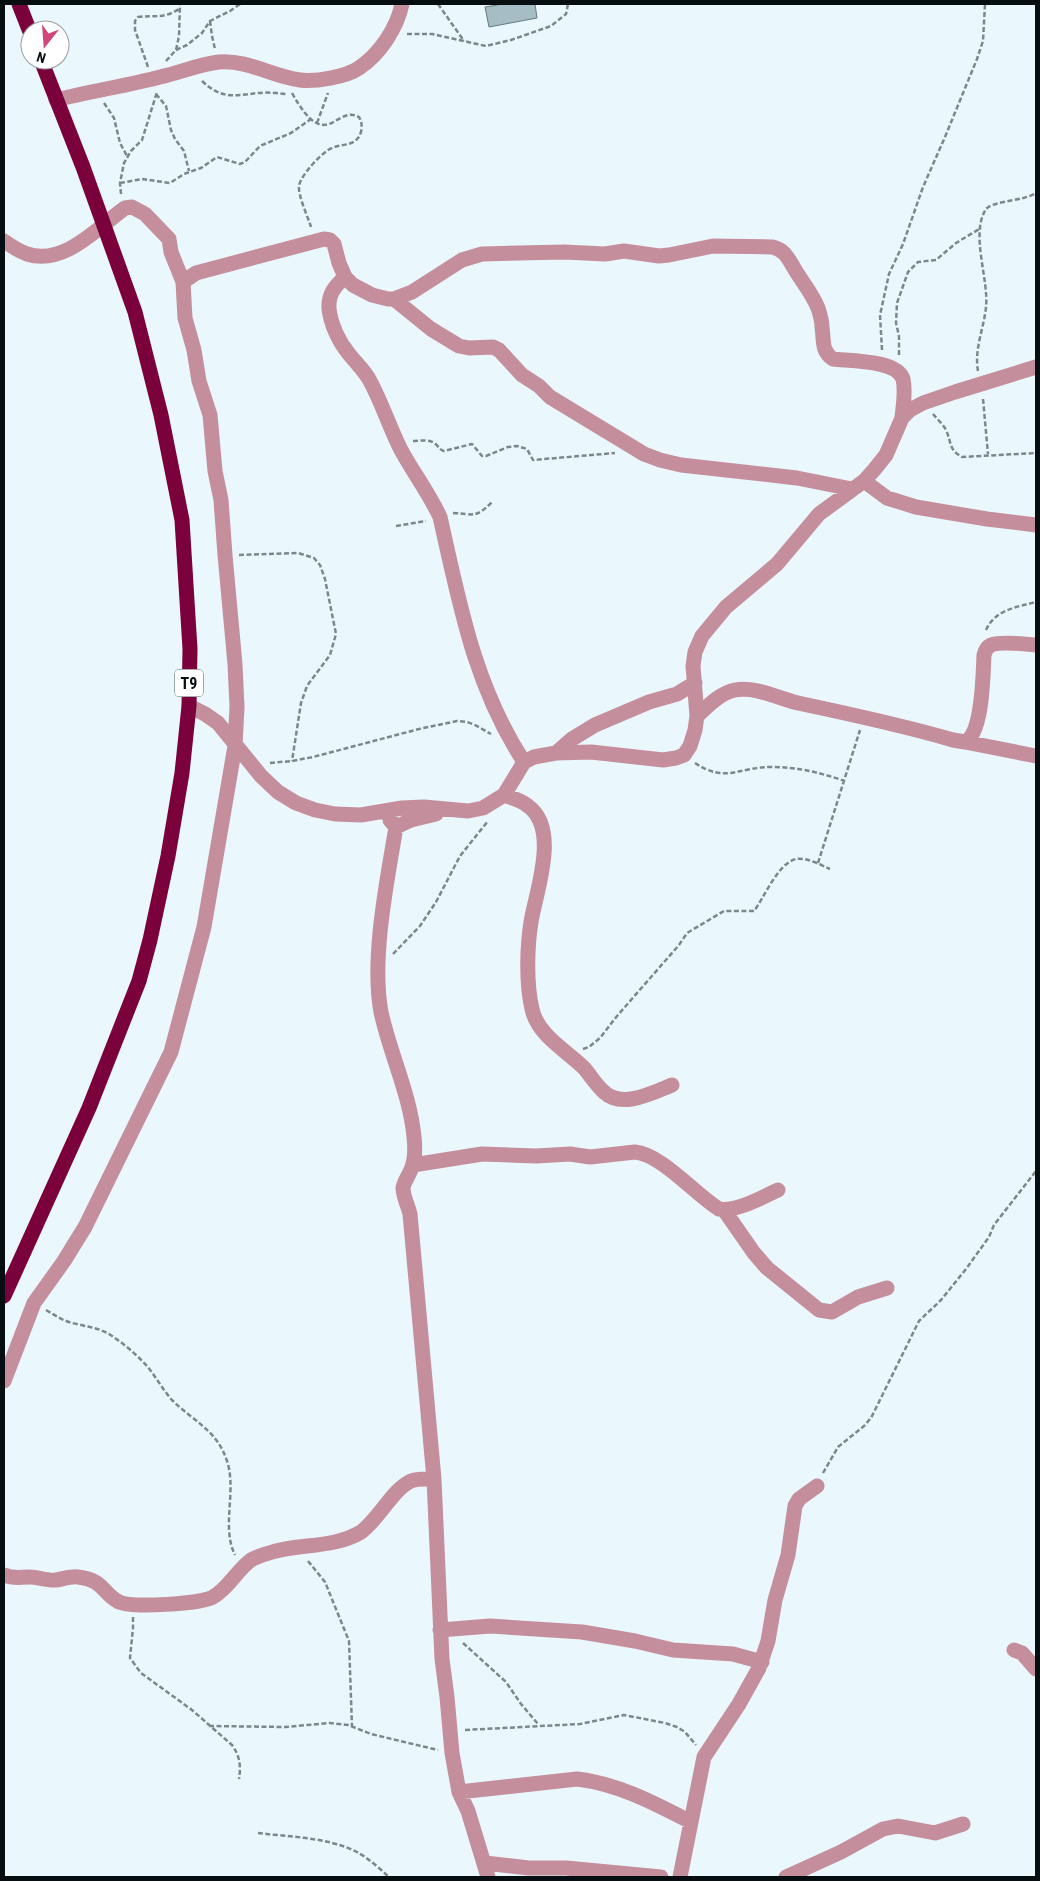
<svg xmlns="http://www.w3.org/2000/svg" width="1040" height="1881" viewBox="0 0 1040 1881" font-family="'Roboto Condensed',sans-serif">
<rect width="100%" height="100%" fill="#eaf8fd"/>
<path fill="#a6bdc5" stroke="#647a81" d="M503 4H535L537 18 489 27 485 7Z"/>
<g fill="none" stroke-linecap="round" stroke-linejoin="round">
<path stroke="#7c878b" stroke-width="2.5" stroke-dasharray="5 2.5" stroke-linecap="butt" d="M438 4 464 41
M210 21 212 36 215 49
M407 34H432L486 46 511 40 551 26 566 14 568 4
M176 50 187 45 202 33 210 21 230 11 240 4
M166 61 176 50 179 36 180 4
M148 67 135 30V21L138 17C155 15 164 19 179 9
M202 81C221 99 233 96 258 93 267 92 277 93 286 94
M292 93C327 156 335 104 359 117 362 122 362 126 361 132 356 147 344 143 332 148 323 151 300 176 299 186 298 196 308 217 311 227
M156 94 166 106 171 130 175 139 184 151 189 171
M104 103 114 118 120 143 127 156
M317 123 328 93
M120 183 142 179 170 183 184 174 201 168 217 157 240 164 245 162 260 146 291 133 311 119
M121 194 120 183 124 163 131 151 142 140 157 92
M882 350 880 315 889 274 903 244 923 187 945 137 977 59 983 41 985 4
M899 355V336L896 323 897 303 908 272 918 262 936 260 956 243 981 228
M978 371C974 349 984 328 986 307 989 279 970 234 986 209 992 201 1024 201 1036 193
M983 399 988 454
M933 414C937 419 943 424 946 430 952 443 948 449 962 457L1036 453
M413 441C419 441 429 439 434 443 439 446 439 450 444 451L472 444 482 456H486L508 447 517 446 527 449 533 460 615 453
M453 513C474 514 475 519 492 502
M396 526 426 521
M239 555 298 553 314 558 320 565 325 579 336 634 330 655 307 686 301 703 292 761
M986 630C995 610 1016 607 1036 602
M270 763 292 761 313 757 419 729 457 721 467 722 475 725 491 734
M695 763C726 784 741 766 773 767 798 767 821 773 845 781
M818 863 860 730
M393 954 420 926 436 902 460 856 488 821
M583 1049 589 1047 600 1038 617 1016 679 945 687 933 724 911H754C764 898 778 863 796 859 806 857 821 865 830 869
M46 1310C56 1316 65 1322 77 1324 88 1327 99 1328 109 1334 123 1343 136 1354 147 1366 156 1377 163 1390 172 1400 194 1422 217 1430 227 1461 237 1491 221 1527 235 1555
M823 1473 838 1447 864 1426 871 1418 919 1321 941 1300 966 1269 989 1237 994 1225 1036 1171
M308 1561 325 1582 349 1641 352 1727
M133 1617V1628L130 1658 141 1673 192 1710 232 1745C240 1756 241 1766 239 1779
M463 1643 506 1682 521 1704 538 1724
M209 1726 285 1727 330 1723 348 1725 371 1734 438 1750
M465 1730 580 1724 624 1715 665 1723 677 1727 685 1732 696 1745
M258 1833C289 1837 326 1837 355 1851 367 1857 379 1868 389 1877"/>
<path stroke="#c58e9d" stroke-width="15" d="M56 100C91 91 126 86 160 77 180 73 199 64 219 62 249 60 271 76 300 80 315 82 346 77 359 68 380 54 397 28 402 4
M4 241C11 246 19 251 27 254 65 266 98 227 125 208L132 207 145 214 169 239 171 252 183 282 185 318 194 350 199 381 210 415 215 471 221 500 225 555 235 664 237 707 235 746 204 927 171 1052 85 1227 64 1261 34 1303 4 1381
M345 277C335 286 328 294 329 309 331 325 339 342 349 354 356 363 365 371 370 381 382 403 389 426 400 448 412 471 429 493 440 517 460 605 474 685 524 762
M183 282 196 273 324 239 330 240 334 244 339 263 345 277 353 285 372 295 388 299H394L412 292 462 260 482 254 564 252 605 254 624 251 659 256 669 255 713 246 772 247C784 249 788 258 794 268 802 282 812 293 818 308 820 314 822 321 822 327 824 340 821 351 833 359 850 361 897 360 903 379 906 391 903 406 902 418
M394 299 431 329 459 346 469 348 493 347 499 350 522 375 539 386 550 397 644 454 660 460 681 465 797 478 852 489
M864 481 887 498 916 507 987 519 1036 525
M189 706 205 714 218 723 261 776 278 792 296 803 315 810 335 814 361 815 402 808 424 807 468 811 483 808 504 795 524 762 534 757 556 753 591 752 663 760 676 758 684 755 690 746 695 730 697 716 693 666 695 652 702 636 726 607 777 564 819 514 864 481 874 470 886 455 902 418 910 410 923 403 955 392 1036 367
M697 716C708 706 720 693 735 690 755 686 778 698 798 703 850 714 902 725 953 740L965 742C983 733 983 673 984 655 985 651 987 647 991 645 1001 641 1025 644 1036 645
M965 742 1036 756
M556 753 572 739 595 725 649 702 677 694 695 683
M504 795C512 798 521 800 528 806 560 829 536 891 531 922 527 947 526 984 532 1009 538 1036 566 1050 584 1068 591 1076 596 1085 604 1092 622 1109 652 1093 672 1085
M390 820 396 827 411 820 436 814
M396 827C387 881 371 959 381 1012 390 1054 410 1094 414 1137 415 1146 415 1159 412 1167 410 1174 404 1181 403 1188 403 1196 408 1206 410 1214L434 1479 442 1659 447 1697 452 1753 459 1792 468 1811 488 1877
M413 1165 482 1154 536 1156 570 1154 590 1157 635 1152C661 1154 696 1195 719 1209 736 1212 763 1197 778 1190
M724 1210 754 1253 767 1268 819 1310 832 1312 858 1297 887 1288
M4 1575C14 1579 19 1577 30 1577 38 1577 47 1581 56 1580 63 1579 71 1576 78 1577 104 1580 102 1593 119 1602 132 1608 201 1604 213 1597 229 1588 237 1570 251 1560 256 1557 263 1555 269 1553 298 1543 333 1549 361 1532 379 1519 393 1489 411 1481 418 1478 427 1479 434 1479
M440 1630 490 1626 582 1632 635 1641 673 1650 733 1654 762 1662
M1014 1650 1022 1653 1036 1669
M459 1792 577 1779C619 1784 654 1803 691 1822
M485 1863 529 1868H566L661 1877
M680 1877 704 1757 739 1704 759 1668 768 1641 775 1600 788 1555 795 1506 799 1499 817 1486
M786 1877 841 1852 883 1829 898 1826 935 1833 963 1824"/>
<path stroke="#7b013d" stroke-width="15" d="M19 4 30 32
M4 1296 89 1108 139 981 150 940 168 856 182 773 189 706 190 649 182 520 161 415 135 312 83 167 41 60"/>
</g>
<g text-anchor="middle" stroke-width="4" stroke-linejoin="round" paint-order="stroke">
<rect fill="#fff" stroke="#515658" stroke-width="1" x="175" y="669.5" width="28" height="27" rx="4"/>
<g font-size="16" font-weight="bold" fill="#060e11">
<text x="189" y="689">T9</text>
</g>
</g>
<rect width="1040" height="1881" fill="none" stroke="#060e11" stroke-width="10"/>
<g transform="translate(45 45) rotate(197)"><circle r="24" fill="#ffffff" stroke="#9b9fa0"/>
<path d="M0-4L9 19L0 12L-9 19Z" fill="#d0457a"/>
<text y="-8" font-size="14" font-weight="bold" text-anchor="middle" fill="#060e11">N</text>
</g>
</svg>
